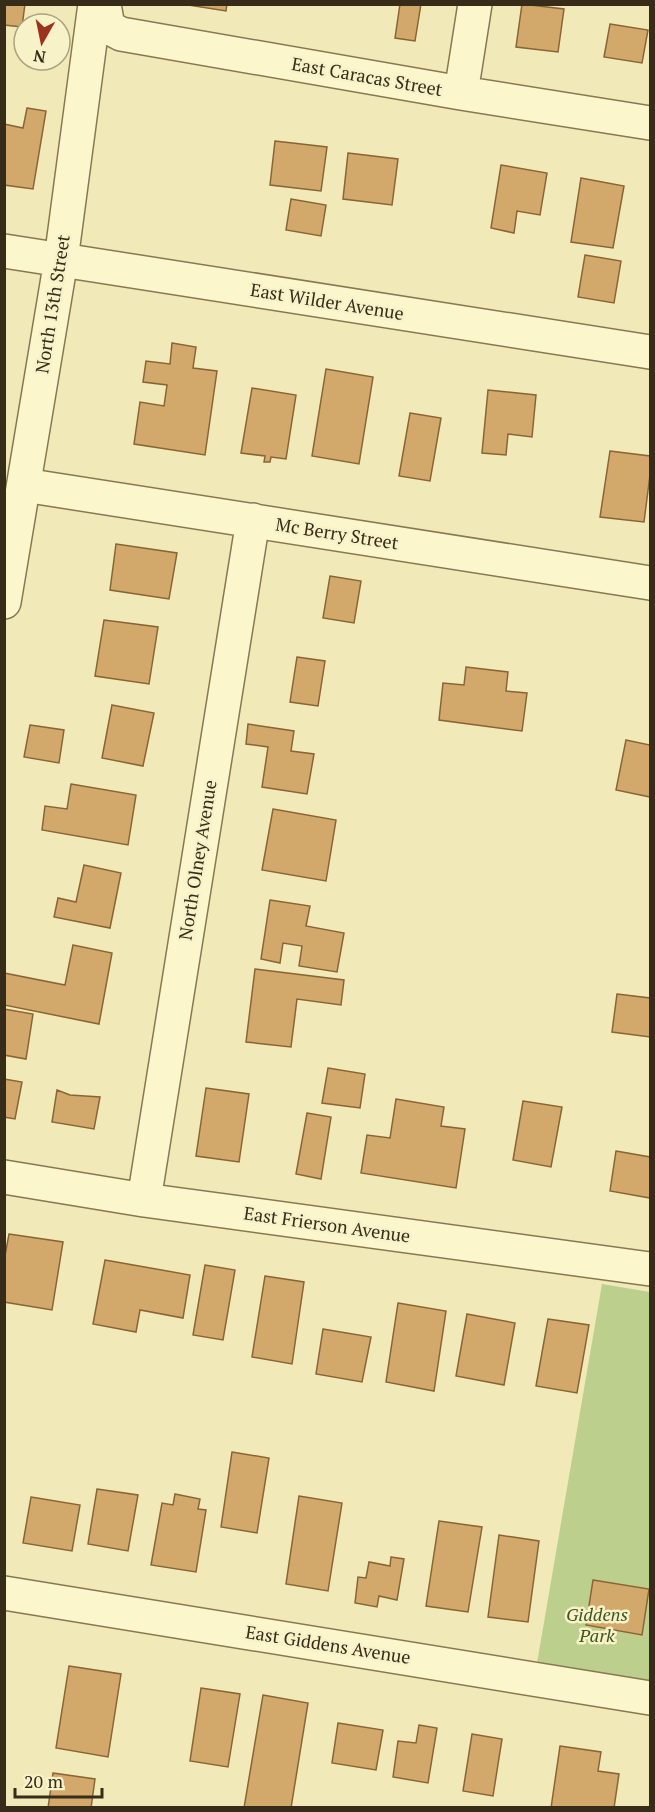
<svg xmlns="http://www.w3.org/2000/svg" width="655" height="1812" viewBox="0 0 655 1812" font-family="'PT Serif',serif">
<rect width="100%" height="100%" fill="#f1eab8"/>
<path fill="#bccf8c" d="M602 1284 650 1292V1687L536 1669Z"/>
<path fill="#d3a86b" stroke="#896536" stroke-width="1.5" d="M4 4H25L22 27 4 25Z
M182 4H227L226 11Z
M400 4H421L415 41 395 38Z
M522 4 564 9 558 52 516 47Z
M610 24 648 30 642 63 604 57Z
M27 108 46 111 33 189 4 185V124L23 128Z
M275 141 327 147 321 191 270 185Z
M348 153 398 159 392 205 343 199Z
M501 165 547 173 540 215 517 211 514 233 491 228Z
M581 178 624 186 613 248 571 242Z
M291 199 326 205 321 236 286 230Z
M585 255 621 261 614 303 578 297Z
M172 343 196 347 193 368 217 371 205 455 134 444 140 402 164 406 167 385 143 382 146 361 170 364Z
M326 369 373 377 359 464 312 456Z
M252 388 296 395 286 459 271 457 270 462H264L265 456 241 453Z
M488 390 536 395 532 437 508 434 506 455 482 453Z
M410 413 441 418 430 481 399 476Z
M610 451 650 456V475L644 522 600 517Z
M116 544 177 553 169 599 110 590Z
M330 576 361 581 354 623 323 618Z
M104 620 158 627 149 684 95 676Z
M297 657 325 661 318 706 290 702Z
M466 667 508 672 506 691 527 693 522 731 439 720 443 683 464 685Z
M112 705 154 713 143 766 102 758Z
M248 724 294 731 291 751 314 754 307 794 262 787 268 747 246 744Z
M30 725 64 730 59 763 24 757Z
M626 740 650 745V797L616 790Z
M71 784 136 795 128 845 42 830 45 806 67 809Z
M273 809 336 820 326 881 262 870Z
M84 865 121 873 110 928 54 917 58 898 76 902Z
M270 900 310 906 306 926 344 933 337 972 299 966 302 946 283 943 280 963 261 959Z
M73 945 112 953 99 1024 4 1005V973L65 985Z
M255 969 344 980 341 1005 297 999 291 1047 246 1042Z
M617 994 650 998V1037L612 1032Z
M4 1009 33 1014 26 1059 4 1055Z
M328 1068 365 1074 360 1108 322 1103Z
M4 1079 22 1082 15 1119 4 1117Z
M206 1088 249 1094 239 1162 196 1156Z
M57 1090 70 1095 100 1097 94 1129 52 1122Z
M396 1099 444 1107 441 1126 465 1129 456 1188 361 1173 367 1135 390 1138Z
M523 1101 562 1107 551 1167 513 1160Z
M307 1113 331 1117 321 1179 296 1174Z
M616 1151 650 1157V1198L610 1191Z
M9 1234 63 1242 52 1310 4 1302V1261Z
M105 1260 190 1275 183 1318 140 1310 136 1332 93 1324Z
M205 1265 235 1270 223 1340 193 1335Z
M265 1276 304 1282 292 1364 252 1357Z
M398 1303 446 1311 434 1391 386 1382Z
M467 1314 515 1323 504 1385 456 1376Z
M548 1319 589 1325 577 1393 536 1386Z
M323 1329 371 1337 362 1382 316 1374Z
M232 1452 269 1458 257 1533 221 1527Z
M97 1489 138 1495 128 1551 88 1544Z
M175 1494 200 1499 198 1509 206 1510 196 1572 151 1565 162 1503 173 1505Z
M299 1496 342 1503 328 1591 286 1584Z
M31 1497 80 1505 72 1551 23 1543Z
M439 1521 482 1527 468 1612 426 1606Z
M499 1535 539 1541 528 1622 488 1617Z
M391 1557 404 1559 397 1600 379 1596 377 1607 355 1603 358 1577 366 1578 369 1562 390 1566Z
M593 1580 649 1589 642 1635 586 1625Z
M69 1666 121 1674 108 1757 56 1748Z
M201 1688 240 1694 228 1767 190 1761Z
M263 1695 308 1703 291 1808H244Z
M338 1723 383 1730 376 1770 332 1763Z
M419 1725 437 1728 428 1783 393 1777 398 1741 416 1743Z
M472 1734 502 1739 493 1796 463 1791Z
M560 1746 601 1752 598 1771 619 1774 614 1808H551Z
M53 1773 95 1779 91 1808H48Z"/>
<g fill="none" stroke-linecap="round" stroke-linejoin="round">
<defs>
<path id="minor" d="M104 4 108 27 121 34 461 93 650 123
M461 93 475 4
M4 251 650 352
M24 485 650 583
M4 602 61 260 95 4
M4 1177 144 1200 650 1269
M144 1200 253 520
M4 1593 650 1698"/>
</defs>
<use href="#minor" stroke="#887852" stroke-width="36"/>
<use href="#minor" stroke="#fcf6cc" stroke-width="33"/>
</g>
<g text-anchor="middle" stroke-width="5" stroke-linejoin="round" paint-order="stroke">
<g font-size="18" fill="#362c19" stroke="#f8f2c8">
<text transform="translate(367 77) rotate(10)" y="6">East Caracas Street</text>
<text transform="translate(327 302) rotate(9)" y="6">East Wilder Avenue</text>
<text transform="translate(53 304) rotate(-81)" y="6">North 13th Street</text>
<text transform="translate(337 534) rotate(9)" y="6">Mc Berry Street</text>
<text transform="translate(198 860) rotate(-81)" y="6">North Olney Avenue</text>
<text transform="translate(327 1225) rotate(8)" y="6">East Frierson Avenue</text>
<text transform="translate(328 1645) rotate(9)" y="6">East Giddens Avenue</text>
</g>
<g font-size="18" font-style="italic" fill="#3d541e" stroke="#f8f2c8">
<text x="597" y="1621">Giddens<tspan x="597" dy="21">Park</tspan></text>
</g>
</g>
<rect width="655" height="1812" fill="none" stroke="#362c19" stroke-width="12"/>
<g transform="translate(42 42) rotate(189)"><circle r="28" fill="#f8f2c8" stroke="#aaa382" stroke-width="1.5"/>
<path d="M0-4.5L10 22L0 15L-10 22Z" fill="#9c331e"/>
<text y="-9" font-size="16" font-weight="bold" text-anchor="middle" fill="#362c19">N</text>
</g>
<path d="M15 1788v9h87v-9" fill="none" stroke="#362c19" stroke-width="3"/>
<text x="24" y="1788" font-size="18" fill="#362c19" stroke="#f8f2c8" stroke-width="4.5" paint-order="stroke">20 m</text>
</svg>
